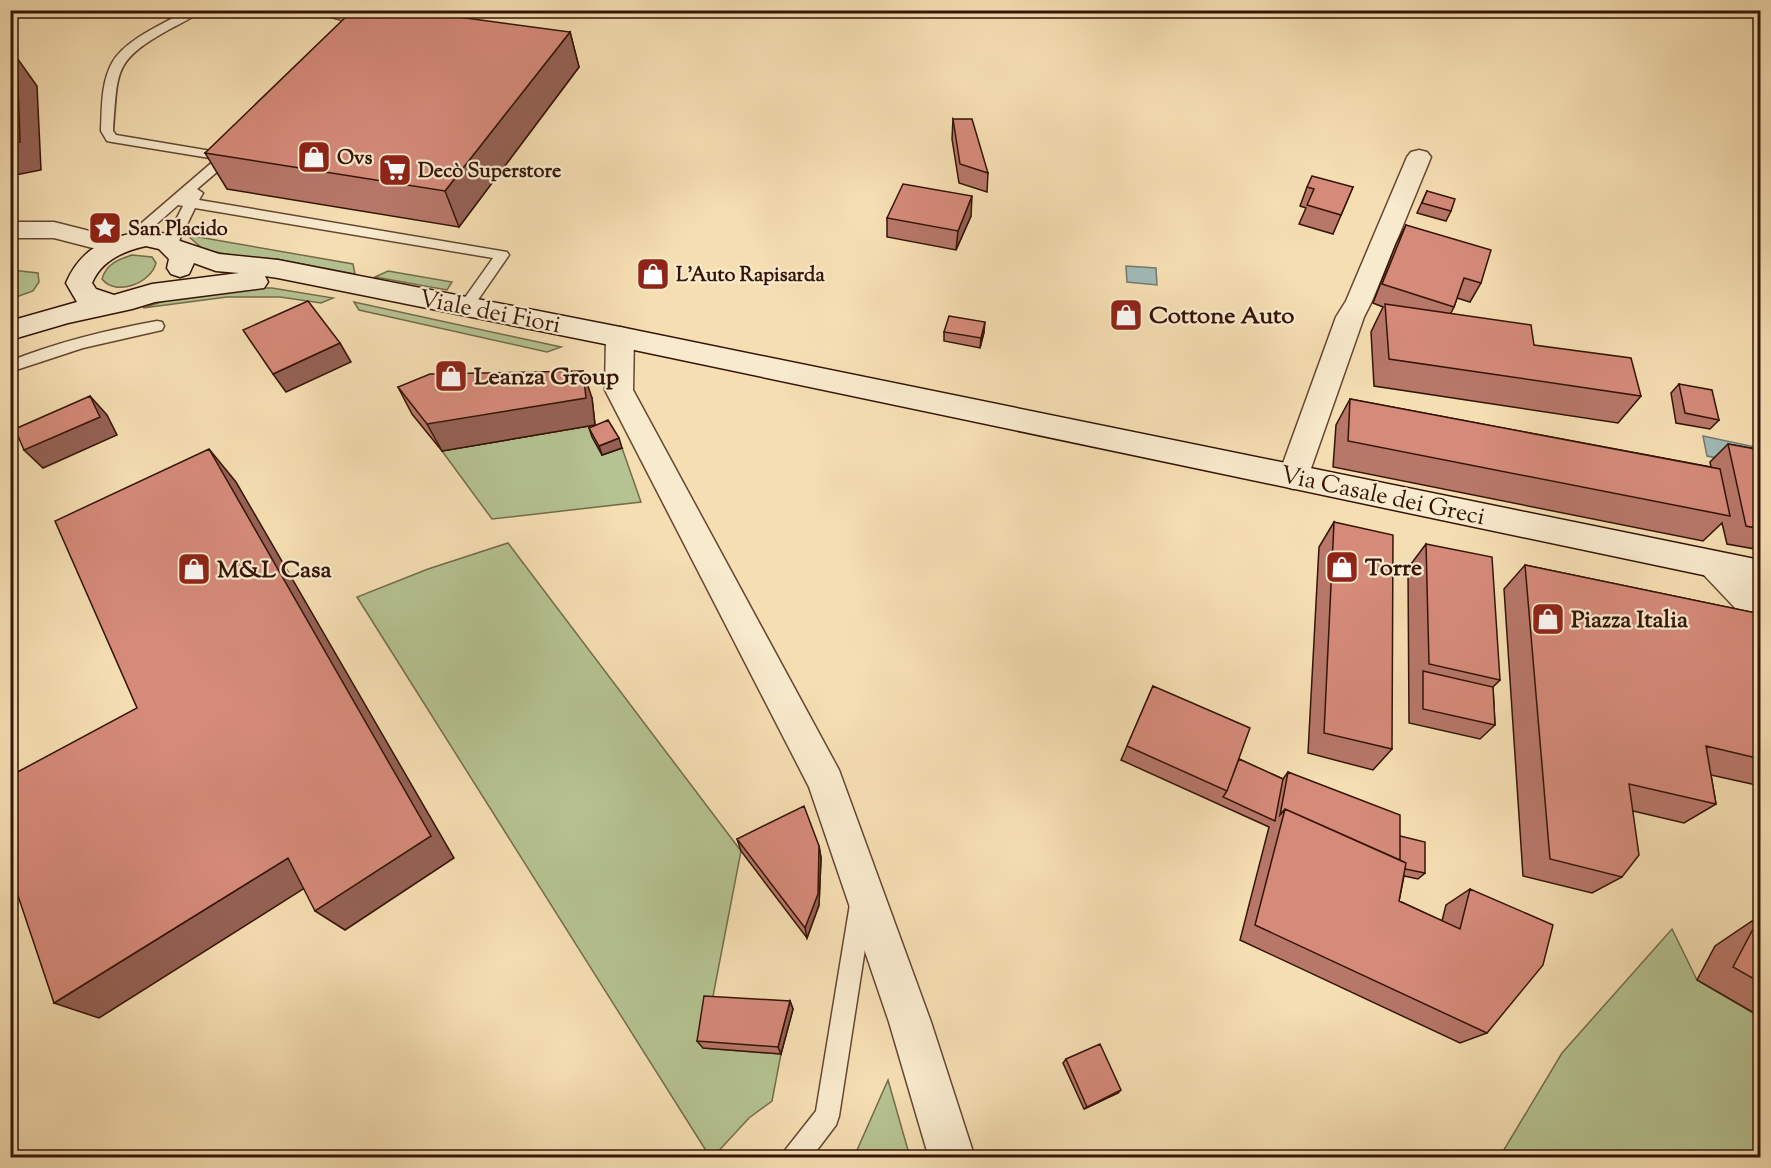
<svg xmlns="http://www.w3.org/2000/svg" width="1771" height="1168" viewBox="0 0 1771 1168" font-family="'Sorts Mill Goudy',serif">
<rect width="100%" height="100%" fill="#f5deb2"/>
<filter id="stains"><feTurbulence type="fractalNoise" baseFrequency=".00333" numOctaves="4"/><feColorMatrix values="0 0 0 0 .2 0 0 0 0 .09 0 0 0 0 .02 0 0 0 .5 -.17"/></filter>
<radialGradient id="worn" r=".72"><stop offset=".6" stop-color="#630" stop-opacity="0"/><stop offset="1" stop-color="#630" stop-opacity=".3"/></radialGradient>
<path fill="#b5c291" stroke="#756b4c" stroke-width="1.5" d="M187 235 353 264 355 274 276 259 242 257 204 250Z
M132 255 152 257 156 263C151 283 116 297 102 279 106 264 119 259 132 255Z
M11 270 38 273 39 282 33 291 11 299Z
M388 271 452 282 447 290 375 277Z
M242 288H272L333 298 321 303 280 297H227L143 308 173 298Z
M354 302 561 347 547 352 359 310Z
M595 425 601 433 602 455 622 448 641 502 492 519 442 451Z
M508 543 741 851 703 1048 781 1054 772 1101 749 1118 713 1157H710L357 597 428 569Z
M1672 929 1697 980 1760 1017V1157L1499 1158 1562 1053Z
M888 1080 910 1157H854Z"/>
<path fill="#a0bab6" stroke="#757870" stroke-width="1.5" d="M1126 266 1156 268 1157 285 1127 282Z
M1703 436 1760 448V467L1707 456Z"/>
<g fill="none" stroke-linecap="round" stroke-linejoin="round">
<defs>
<path id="lane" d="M188 10H202C193 18 181 23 170 29 113 61 118 69 113 131L116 135 223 153 228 148H238L239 151 238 154 197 189 203 193 199 200 507 252 509 255 471 310 466 311 459 306 493 258 195 208 178 243 171 248 164 243 183 206 178 205 133 245H123L121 242 123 239 216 159 112 142 107 141 101 131C102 109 101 83 112 63 124 40 165 23 188 10Z
M307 10C325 10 355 9 367 24L362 32 358 33 352 30 355 24 353 23Z
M157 321 162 322 164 326 162 330 83 348 10 372V361C58 342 107 330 157 321Z
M861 893 869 896 872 904 839 1116 836 1125 811 1158H783L786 1149 816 1111 850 904 853 896Z"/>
<path id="street" d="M1419 150 1427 152 1431 157 1372 301 1364 317 1308 477 1304 485 1293 489 1282 485 1278 477 1336 317 1346 301 1407 157 1411 152Z
M10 222H54L125 240 129 246 125 252 116 254 54 238H10Z
M620 327 630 330 634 337 633 390 839 770 931 1022 975 1158H929L889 1022 809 787 605 390 606 337 610 330Z
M1714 551 1726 555 1760 590V630L1748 626 1738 611 1702 573 1698 564 1702 555Z"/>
<path id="secondary" d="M146 230 176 236 180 241 219 254 278 260 620 327 1760 560V587L620 347 278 278 265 276 268 282 264 288 155 302 132 309 68 323 10 340V321L77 302 66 283C82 246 108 238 146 230ZM146 246 159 249 169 259 167 268 171 274 180 277 189 274 194 263 216 271 239 273 152 284 114 295 96 289 92 283C101 261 123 251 146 246Z"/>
</defs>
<use href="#lane" stroke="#654632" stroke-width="3"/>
<use href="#street" stroke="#654632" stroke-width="3"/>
<use href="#secondary" stroke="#351407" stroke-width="3"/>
<use href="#lane" fill="#f8eacd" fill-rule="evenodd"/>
<use href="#street" fill="#f8eacd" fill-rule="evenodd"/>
<use href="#secondary" fill="#f8eacd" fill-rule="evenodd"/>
</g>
<path fill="#b77769" stroke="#351407" stroke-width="1.5" d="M570 32 579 67 459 227 227 189 205 153Z
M953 119 988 173 987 192 959 183 952 139Z
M1307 187H1353L1333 234 1299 224 1306 208 1300 206Z
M1427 191 1451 211 1446 221 1417 213Z
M971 216 956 250 887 237V218Z
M1406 225 1481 283 1470 302 1457 298 1454 307 1451 313 1534 345 1641 396 1618 423 1374 386 1371 332 1383 307 1373 303 1396 244Z
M944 332H984L980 348 944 341Z
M1679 384 1719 420 1710 429 1676 423 1671 393Z
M398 387 592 398 595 425 442 451 412 414Z
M1350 399 1711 467 1710 462 1728 444 1761 450V550L1727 544 1722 523 1703 541 1333 467 1336 425Z
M589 428 622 448 602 455 592 437Z
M1334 522 1392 749 1373 770 1308 753 1319 547Z
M1426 544 1500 680 1493 687 1495 725 1480 739 1409 723 1408 568Z
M1525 565 1761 614V786L1711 775 1716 804 1684 823 1633 811 1622 877 1592 893 1523 876 1504 589Z
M1153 686 1239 759 1283 779 1288 772 1400 836 1425 873 1418 879 1404 876 1399 901 1442 921 1446 905 1470 889 1487 1033 1460 1043 1240 940 1269 827 1121 760Z
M737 839 819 846 821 858 819 905 807 938 741 851Z
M1761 915V1017L1697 980 1715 946Z
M790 1001 793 1009 781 1054 703 1048 697 1041Z
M1066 1059 1118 1093 1084 1109 1063 1063Z"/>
<path fill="#956155" stroke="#351407" stroke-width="1.5" d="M570 32 579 67 459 227 445 191Z
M17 58 37 86 41 170 10 176V144Z
M972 196 971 216 956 250 958 231Z
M985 322 984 332 980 348 981 338Z
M340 343 351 362 286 392 273 374Z
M583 371 592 398 595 425 442 451 427 424Z
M90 396 107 415 117 435 43 468 24 450Z
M619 438 622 448 602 455 599 446Z
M209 449 236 482 454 858 345 930 315 911Z
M819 846 821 858 819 905 807 938 805 928Z
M288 858 319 879 99 1018 54 1003Z
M790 1001 793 1009 781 1054 778 1047Z
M1121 1090 1118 1093 1084 1109 1087 1107Z"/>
<path fill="#d58a7a" stroke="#351407" stroke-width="1.5" d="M353 10H407L570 32 445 191 205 153Z
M17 58 20 142 10 144V60Z
M953 119H972L988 173 960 164Z
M1312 176 1353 187 1341 215 1307 205 1314 189 1307 187Z
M903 184 972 196 958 231 887 218Z
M1427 191 1455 199 1451 211 1422 203Z
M1406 225 1491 250 1481 283 1464 278 1454 307 1382 284Z
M308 301 340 343 273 374 243 330Z
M1385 304 1531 325 1534 345 1631 358 1641 396 1389 359Z
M949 316 985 322 981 338 944 332Z
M583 371 586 398 427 424 398 387 430 374Z
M1679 384 1712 390 1719 420 1685 413Z
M90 396 100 417 24 450 15 429Z
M1350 399 1720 469 1730 516 1348 441Z
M608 420 619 438 599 446 589 428Z
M1728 444 1761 450V529L1746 526Z
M209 449 431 836 315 911 288 858 54 1003 10 872V776L137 708 55 521Z
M1334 522 1393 535 1392 749 1324 733Z
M1426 544 1492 557 1500 680 1429 664Z
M1525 565 1761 614V759L1706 746 1716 804 1629 784 1639 855 1622 877 1550 859Z
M1423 671 1493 687 1495 725 1423 709Z
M1153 686 1250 728 1227 791 1127 746Z
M1239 759 1283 779 1275 821 1223 797 1227 791Z
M1288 772 1400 815V860L1285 809 1280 815Z
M804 806 819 846 818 894 805 928 737 839Z
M1285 809 1406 863 1399 901 1460 929 1470 889 1553 925 1543 965 1487 1033 1255 925Z
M1400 836 1425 842V873L1405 869 1406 863 1400 860Z
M1761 925V983L1733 967 1752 931Z
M704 996 790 1001 778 1047 697 1041Z
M1100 1044 1121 1090 1087 1107 1066 1059Z"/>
<defs>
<symbol id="shop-square" viewBox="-11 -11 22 22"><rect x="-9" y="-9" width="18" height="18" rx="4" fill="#8f2418" stroke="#f8eacd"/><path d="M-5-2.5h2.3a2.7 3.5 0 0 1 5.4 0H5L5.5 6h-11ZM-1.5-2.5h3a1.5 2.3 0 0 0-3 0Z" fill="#fff"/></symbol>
<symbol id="supermarket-square" viewBox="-11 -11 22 22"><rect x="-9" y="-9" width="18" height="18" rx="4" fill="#8f2418" stroke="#f8eacd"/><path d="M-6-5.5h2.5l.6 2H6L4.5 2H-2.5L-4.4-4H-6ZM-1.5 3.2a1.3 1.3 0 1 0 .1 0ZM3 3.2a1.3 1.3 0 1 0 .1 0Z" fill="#fff"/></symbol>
<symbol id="sight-square" viewBox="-11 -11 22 22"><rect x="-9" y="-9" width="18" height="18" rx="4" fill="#8f2418" stroke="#f8eacd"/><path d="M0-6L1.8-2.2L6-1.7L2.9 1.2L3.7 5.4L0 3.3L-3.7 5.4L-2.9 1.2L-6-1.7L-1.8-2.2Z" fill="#fff"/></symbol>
</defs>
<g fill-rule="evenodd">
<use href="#shop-square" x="295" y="138" width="38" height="38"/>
<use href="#supermarket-square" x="376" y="151" width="38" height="38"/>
<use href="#sight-square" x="86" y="209" width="38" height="38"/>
<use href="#shop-square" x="634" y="255" width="38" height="38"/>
<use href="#shop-square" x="1107" y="296" width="38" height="38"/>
<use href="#shop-square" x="432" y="357" width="38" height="38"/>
<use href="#shop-square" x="1323" y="548" width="38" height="38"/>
<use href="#shop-square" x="175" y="550" width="38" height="38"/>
<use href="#shop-square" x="1529" y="600" width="38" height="38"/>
</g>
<g text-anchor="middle" stroke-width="4.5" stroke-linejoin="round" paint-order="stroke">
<g font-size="20" font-weight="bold" fill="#351407" stroke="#f8eacd" text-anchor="start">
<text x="337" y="164">Ovs</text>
<text x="418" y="177">Decò Superstore</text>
<text x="128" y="235">San Placido</text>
<text x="676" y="281">L'Auto Rapisarda</text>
</g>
<g font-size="24" fill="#351407" stroke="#f8eacd">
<text transform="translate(490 311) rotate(11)" y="8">Viale dei Fiori</text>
<text transform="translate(1383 495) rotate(12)" y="8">Via Casale dei Greci</text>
</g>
<g font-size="24" font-weight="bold" fill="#351407" stroke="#f8eacd" text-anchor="start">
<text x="1149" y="323">Cottone Auto</text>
<text x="474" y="384">Leanza Group</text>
<text x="1365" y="575">Torre</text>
<text x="217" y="577">M&amp;L Casa</text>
<text x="1571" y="627">Piazza Italia</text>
</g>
</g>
<rect width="1771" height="1168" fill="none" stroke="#f5deb2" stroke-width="36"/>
<rect x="12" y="12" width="1747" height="1144" fill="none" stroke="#351407" stroke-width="3"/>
<rect x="18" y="18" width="1735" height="1132" fill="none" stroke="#351407" stroke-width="1.5"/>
<rect width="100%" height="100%" filter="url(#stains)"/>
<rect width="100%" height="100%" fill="url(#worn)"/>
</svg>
